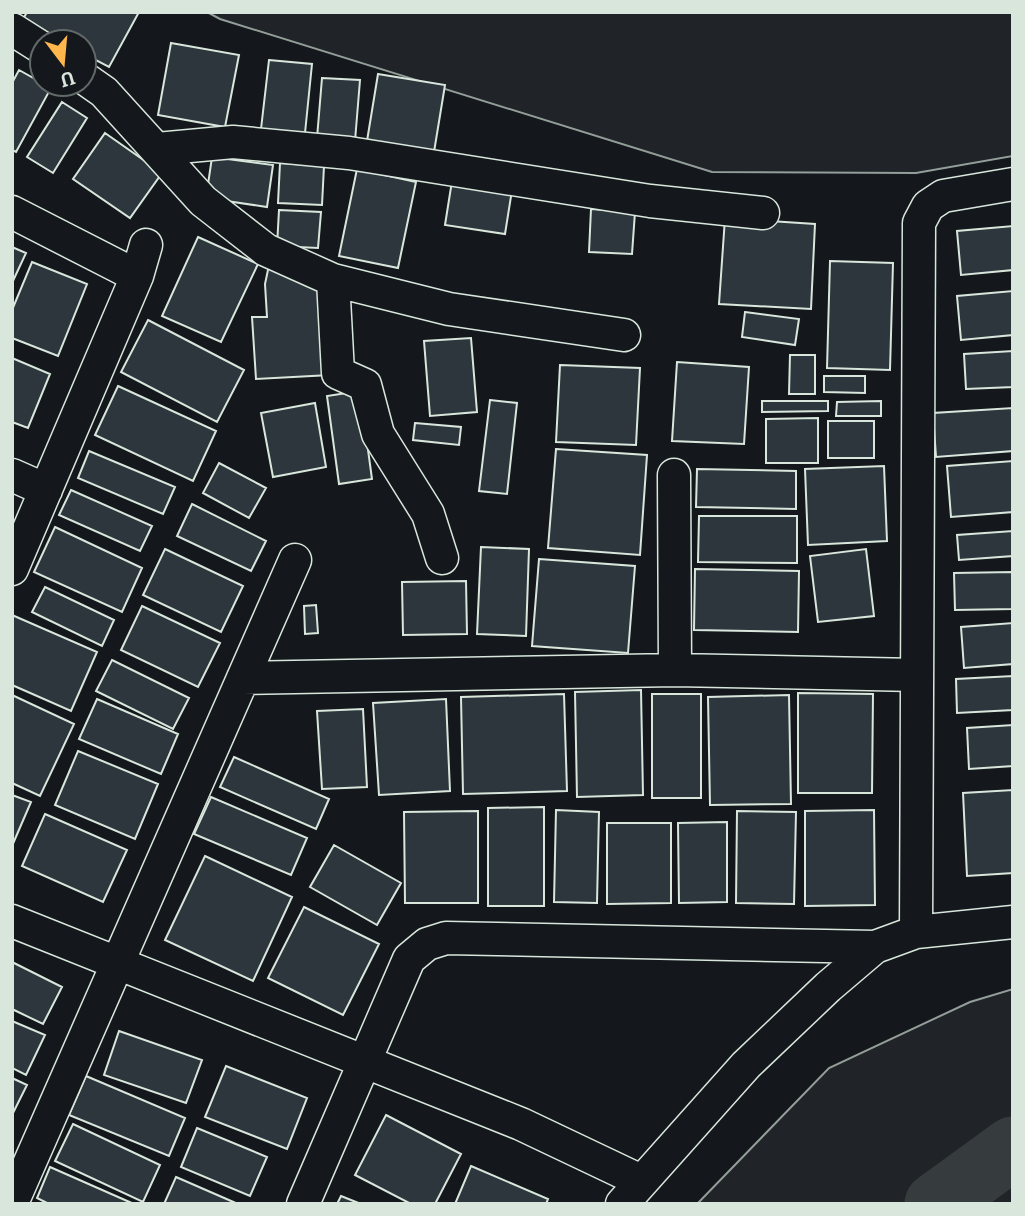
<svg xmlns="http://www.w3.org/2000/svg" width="1025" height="1216" viewBox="0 0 1025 1216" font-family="Bitter,serif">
<rect width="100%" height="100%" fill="#14181c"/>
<path fill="#202428" stroke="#939e99" stroke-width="2" d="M207 12H1013V156L916 173 712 172 220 19Z
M1013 989V1204H697L829 1068 970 1002Z"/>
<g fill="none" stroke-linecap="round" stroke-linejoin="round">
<path stroke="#363b3e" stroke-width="63" d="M936 1204 1013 1148"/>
</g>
<path fill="#2c363c" stroke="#d8e6dc" stroke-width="2" d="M27 12H139L109 67 84 54V42H62L22 21Z
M171 43 239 55 225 127 158 115Z
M269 60 312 64 305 133 261 129Z
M19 70 51 88 16 152 12 150V83Z
M378 74 445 85 434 152 367 141Z
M322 78 360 80 355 141 317 138Z
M62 102 87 118 53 173 27 157Z
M105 133 162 173 130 218 73 179Z
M212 157 273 165 267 207 206 198Z
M280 163 324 166 322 205 278 203Z
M357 169 416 182 398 268 339 256Z
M452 181 512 190 505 234 445 225Z
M591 209 635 212 632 254 589 252Z
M279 210 321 212 318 248 277 246Z
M725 218 815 224 811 309 719 304Z
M1013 226V270L961 275 957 231Z
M198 237 258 264 221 342 162 316Z
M12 247 26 253 12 283Z
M830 261 893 263 890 370 827 368Z
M32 262 87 284 58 356 12 338V310Z
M269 265 324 282 330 375 256 379 252 317H267L265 284Z
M1013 291V335L961 340 957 296Z
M745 312 799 319 795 345 742 337Z
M148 320 244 370 217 422 121 372Z
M471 338 477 412 430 416 424 341Z
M1013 351V387L966 389 964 354Z
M790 355H815V394H789Z
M12 358 50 374 28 428 12 422Z
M677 362 749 367 744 444 672 441Z
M560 365 640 368 636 445 556 442Z
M824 376H865V393L824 392Z
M118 386 216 431 193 481 95 435Z
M360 391 372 479 339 484 327 396Z
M490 400 517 403 507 494 479 491Z
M762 401H828V411L762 412Z
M881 401V416H836L837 402Z
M315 403 326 467 273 477 261 413Z
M1013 408V451L936 457 933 413Z
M818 418V463H766V419Z
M828 421H874V458H828Z
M415 423 461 427 459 445 413 440Z
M556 449 647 455 640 555 548 548Z
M89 451 175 487 163 514 78 478Z
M1013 461V512L951 517 947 466Z
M219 463 266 488 249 518 203 493Z
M884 466 887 541 808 545 805 469Z
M697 469 796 471V509L696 507Z
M71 490 152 526 140 551 59 515Z
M192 504 266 541 251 571 177 536Z
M699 516H797V563L698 562Z
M55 527 142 568 122 612 34 572Z
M1013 531V556L959 560 957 535Z
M481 547 529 549 526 636 477 634Z
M165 549 243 586 221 632 143 595Z
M866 549 874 616 818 622 810 556Z
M539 559 635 566 628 653 532 646Z
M695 569 799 571 798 632 694 630Z
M1013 572V609L955 610 954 573Z
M466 581 467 634 403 635 402 582Z
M45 587 114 620 102 646 32 612Z
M316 605 318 633 305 634 304 606Z
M142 606 220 643 198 687 121 650Z
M12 615 97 652 71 711 12 685Z
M1013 623V664L964 668 961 627Z
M112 660 189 698 173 729 96 691Z
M1013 676V710L957 713 956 679Z
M641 690 643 795 577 797 575 692Z
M798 693 873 694 872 793H798Z
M564 694 567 791 463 794 461 697Z
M652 694H701V798H652Z
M12 695 74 724 40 796 12 783Z
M789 695 791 804 710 805 708 697Z
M97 699 178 734 161 774 79 739Z
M446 699 450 791 379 795 373 703Z
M363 709 367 787 322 789 317 711Z
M1013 725V766L969 769 967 728Z
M78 751 158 784 135 839 55 805Z
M234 757 329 799 316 829 220 787Z
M1013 790V873L967 876 963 793Z
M12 795 31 802 12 846Z
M211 797 307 838 291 875 194 834Z
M544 807V906H488V808Z
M556 810 599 812 597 903 554 902Z
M874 810 875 905 805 906V811Z
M478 811V903H405L404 812Z
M737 811 796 812 794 904 736 903Z
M45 814 127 850 103 902 22 866Z
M727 822V902L679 903 678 823Z
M607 823H671V903L607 904Z
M334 845 401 883 377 925 310 887Z
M205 856 292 897 253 981 165 940Z
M304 907 379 944 343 1015 268 978Z
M12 962 62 987 43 1024 12 1009Z
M12 1021 45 1035 26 1075 12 1068Z
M119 1031 202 1060 186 1103 104 1075Z
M226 1066 307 1098 287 1149 205 1117Z
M86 1076 185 1118 169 1156 69 1115Z
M12 1078 27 1085 12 1115Z
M386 1115 461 1154 435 1204H411L355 1175Z
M73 1124 160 1165 143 1202 55 1161Z
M197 1128 267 1157 250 1196 181 1167Z
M471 1166 548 1199 546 1204H455Z
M50 1167 134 1204H49L37 1198Z
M176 1177 238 1204H164Z
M341 1196 361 1204H337Z"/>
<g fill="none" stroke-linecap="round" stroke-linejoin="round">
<defs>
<path id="street" d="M12 29 42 48
M84 78 104 92 203 201 266 250 333 280 449 309 624 335
M157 149 233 142 349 153 650 201 763 213
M12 212 137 276
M333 280 338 373 365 385 378 434 428 514 442 558
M12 475 46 490
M674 475 675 670
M12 569 137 276 146 245
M243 678 675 670 916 675
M12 921 521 1124 641 1181
M916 932 919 223 928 206 943 196 1013 184
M12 1203 295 560
M303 1204 409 959 427 944 446 938 875 947
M622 1204 746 1065 828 987 875 947 916 932 1013 922"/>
</defs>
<use href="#street" stroke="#d8e6dc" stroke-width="35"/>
<use href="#street" stroke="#14181c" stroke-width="32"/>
</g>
<rect width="1025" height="1216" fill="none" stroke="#d8e6dc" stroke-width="28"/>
<g transform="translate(63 63) rotate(164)"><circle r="33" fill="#14181c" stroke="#626a69" stroke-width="2"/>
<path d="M0-5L12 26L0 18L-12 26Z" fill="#ffb74d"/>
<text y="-10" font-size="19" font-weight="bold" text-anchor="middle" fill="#d8e6dc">U</text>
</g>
</svg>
